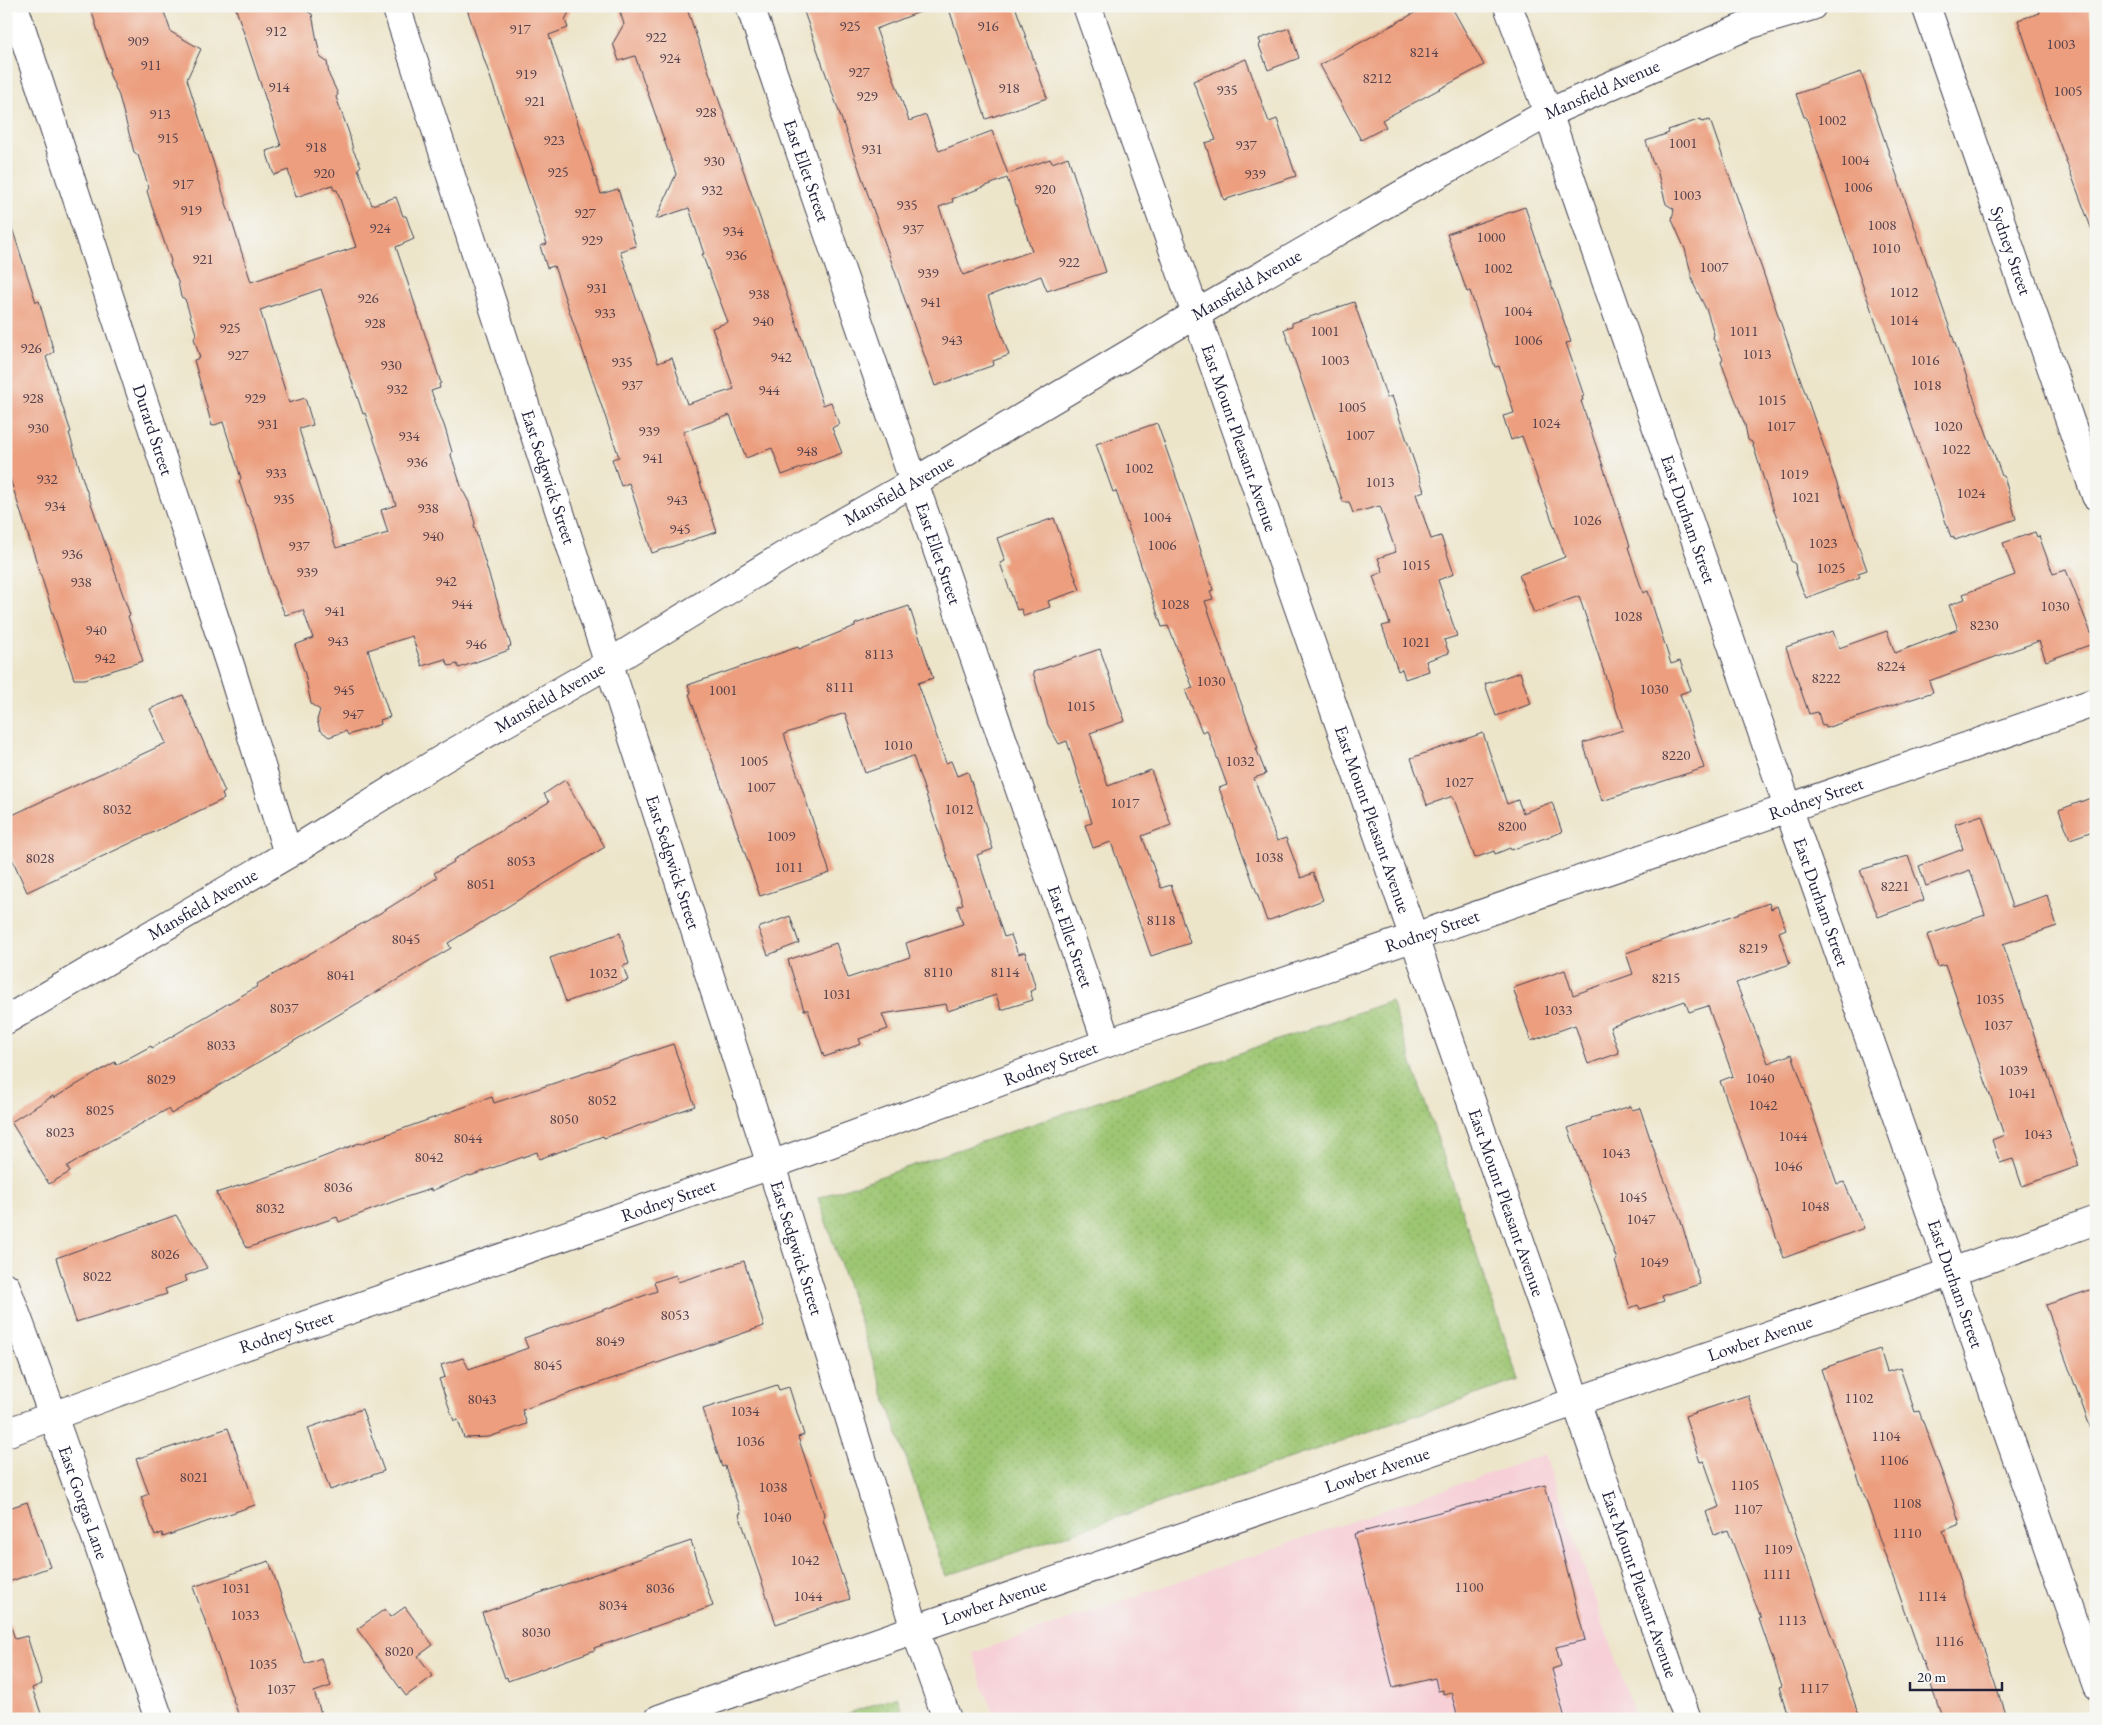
<svg xmlns="http://www.w3.org/2000/svg" width="2102" height="1725" viewBox="0 0 2102 1725" font-family="'EB Garamond',serif">
<defs>
<pattern id="park-dots" width="8" height="8" patternUnits="userSpaceOnUse" patternTransform="scale(1.25)"><rect width="8" height="8" fill="#9dc672"/><path d="M2 2h.1M6 6h.1" fill="none" stroke="#87aa64" stroke-width="1.8" stroke-linecap="round"/></pattern>
</defs>
<rect width="100%" height="100%" fill="#f6f6f2"/>
<filter id="ink" filterUnits="userSpaceOnUse"><feTurbulence type="fractalNoise" baseFrequency=".02" numOctaves="2"/><feDisplacementMap in="SourceGraphic" scale="10" xChannelSelector="R" yChannelSelector="G"/><feConvolveMatrix kernelMatrix="1 2 1 2 8 2 1 2 1" color-interpolation-filters="sRGB"/></filter>
<filter id="wash" filterUnits="userSpaceOnUse"><feTurbulence type="fractalNoise" baseFrequency=".0096" numOctaves="4" result="noise"/><feDisplacementMap in="SourceGraphic" scale="20" xChannelSelector="R" yChannelSelector="G"/><feGaussianBlur stdDeviation="1.12" result="paint"/><feColorMatrix in="noise" values="0 0 0 0 0 0 0 0 0 0 0 0 0 0 0 0 0 1.4 0 .05"/><feComposite in="paint" operator="in"/></filter>
<g filter="url(#wash)">
<rect width="100%" height="100%" fill="#ede5ca"/>
<path fill="#f6cfd7" d="M1545 1454 1636 1719H995L973 1653Z"/>
<path fill="url(#park-dots)" stroke="#607456" d="M1391 1001 1519 1380 946 1576 818 1198Z
M897 1696 905 1719H833Z"/>
<g id="blocks">
<path fill="#ec9e7e" fill-rule="evenodd" d="M90 6H162L171 32 201 49 187 79 251 282 356 247 337 190H334L332 185 296 197 288 170 274 175 266 151 281 146 235 6H307L308 12 312 14 320 57 327 62 329 75 338 94 336 97 349 133 353 150 361 166 358 169 372 205 396 197 403 216H406L414 239 396 247 441 383 439 384 440 388 431 391 445 428 452 452 451 455 462 489 469 502 475 523 474 526 511 646 508 647 509 650 459 668 457 664 449 666 445 659 422 666 412 636 368 650 390 717 380 720 381 724 348 735 346 731 329 737 320 730 317 720 320 710 311 704 305 674 295 645 313 638 303 610 285 615 272 584 256 525 246 502 239 481 241 478 223 422 212 426 194 360 200 358 194 338 196 334 185 299 181 297 178 282 170 264 171 261 152 207 147 191 149 188 138 155 134 152 119 96 109 73 110 69ZM321 289 363 414 365 413 396 505 381 510 388 533 336 548 299 429 313 425 305 398 289 403 260 310Z
M466 6H572L565 20 568 28 549 35 601 194 618 189 636 246 620 251 658 363 672 358 687 404 734 389 712 328 728 322 702 254H704L689 208 656 219 676 174 635 56 619 61 613 43 624 24 618 6H686L799 330 823 405 831 402 839 424 832 428 842 453 782 475 772 448 746 458 730 415 683 432 717 532 652 553 629 483 621 486 612 459 619 457 554 266 547 268 540 246 547 244Z
M802 6H930V8L876 29 909 121 926 115 939 151 992 131 1008 174 1050 159 1052 163 1068 157 1106 272 1047 291 1041 276 988 296 1009 355 993 361 994 365 935 386ZM1007 178 1032 251 963 275 939 207 953 202 952 199Z
M948 6H1015L1047 98 986 119Z
M1427 6H1451L1484 65 1382 120 1386 127 1361 140 1320 65Z
M2038 6H2087L2096 32V232L2093 233 2052 123 2018 20 2040 13Z
M1289 28 1299 58 1268 70 1259 45 1261 44 1259 39Z
M1246 59 1269 122 1277 119 1296 176 1224 200 1205 143 1216 140 1193 81Z
M1861 72 1976 404 2002 476H2004L2016 519 1955 540 1953 536 1951 537 1858 272 1806 117H1804L1796 94Z
M1701 119 1702 122 1710 120 1867 570 1858 573 1860 577 1806 598 1796 573 1795 564 1791 561 1785 538 1774 511 1752 442 1748 440 1745 425 1721 362 1723 359 1713 338 1714 334 1707 311 1694 285 1685 249 1672 220 1674 209 1666 204 1657 170 1652 161 1646 141 1669 133 1668 130Z
M1525 207 1571 342 1566 343 1584 396 1582 397 1583 400 1581 401 1630 546 1628 547 1643 593 1648 591 1671 664 1680 661 1691 690 1680 694 1704 768 1602 801 1583 743 1623 730 1579 596 1534 613 1519 575 1565 557 1522 436 1511 440 1503 416 1514 413 1499 366 1495 367 1470 291 1467 292 1447 234Z
M12 228 35 299 36 302 39 301 54 352 46 357 71 432 69 433 84 483 130 615 128 616 143 661 85 679H74L6 466V229Z
M1354 302 1387 398 1392 396 1424 491 1416 494 1431 539 1441 536 1454 574 1438 580 1457 636 1444 640 1449 653 1426 661 1429 671 1405 679 1402 669 1398 671 1382 626 1390 624 1373 576 1383 572 1378 558 1396 552 1380 506 1353 513 1349 502H1343L1284 329 1292 326V323Z
M1157 423 1191 519 1213 590 1210 591 1213 599 1205 601 1228 668 1258 748H1256L1266 774 1254 778 1277 841 1286 838 1301 878 1313 873 1323 900 1267 921 1219 788 1227 785 1207 730 1202 732 1185 690 1193 688 1168 626 1162 627 1116 491 1113 492 1096 444Z
M1054 518 1080 590 1048 601 1050 607 1024 616 1021 609 1017 610 1000 563 1005 561 997 538Z
M2035 532 2037 537 2039 536 2053 574 2066 570 2095 643 2046 661 2039 641 1929 681 1933 692 1826 728 1825 725 1822 726 1818 712 1809 714 1786 647 1833 631 1839 648 1887 631 1895 653 1958 629 1949 605 1965 599 1963 594 2015 575 2003 543Z
M909 606 933 678 918 683 946 763 951 761 957 776 968 772 993 849 977 855 1004 937 1011 935 1018 954 1025 952 1036 989 1030 991 1033 1000 1001 1010 996 995 948 1011 946 1004 882 1014 888 1029 859 1039 861 1044 824 1057 808 1010H804L788 960 836 943 848 978 910 957 906 943 963 924 957 906 963 904 913 756 865 773 845 713 784 734 830 873 760 896 689 694 691 693 688 685 798 647 799 649 855 626V624Z
M1100 649 1125 721 1090 733 1108 786 1151 770 1171 825 1142 836 1161 888 1171 885 1190 943 1151 956 1111 842 1093 848 1085 825 1092 823 1067 741 1059 744 1048 725 1033 672Z
M1520 672 1531 704 1496 716 1485 684Z
M183 695 225 792 222 794 224 799 27 892 6 845V818L166 743 150 709Z
M1483 733 1507 804 1518 800 1523 813 1552 802 1562 832 1511 850 1510 848 1495 854 1494 851 1475 858 1453 796 1427 805 1411 758Z
M565 780 605 847 448 943 451 948 171 1114 168 1109 110 1141 67 1167 70 1172 49 1184 11 1122 53 1096 54 1098 115 1062 116 1065 151 1046 152 1048 258 986 257 984 377 915 437 878 434 873 454 862 453 860 549 802 544 794Z
M2096 796V830L2070 839 2059 810Z
M1982 815 2012 907 2047 895 2057 926 2003 944 2079 1166 2022 1186 2013 1159 2000 1163 1992 1140 2004 1135 1945 965 1938 967 1927 935 1985 915 1970 870 1926 886 1919 866 1963 849 1955 824Z
M1908 856 1924 900 1878 917 1860 870Z
M1769 903 1771 909 1777 906 1786 929 1779 932 1790 964 1736 983 1768 1063 1792 1054 1837 1184 1844 1182 1864 1228 1784 1258 1720 1081 1733 1076 1708 1006 1689 1012 1685 1001 1610 1027 1619 1053 1588 1064 1575 1025 1531 1041 1513 988 1565 970 1573 995 1633 974 1626 953Z
M790 916 799 943 768 955 758 928Z
M620 933 629 964 623 966 628 980 566 1002 550 958Z
M673 1044 695 1106 604 1138 603 1136 539 1159 537 1152 470 1176 469 1175 431 1191V1189L403 1198 339 1222 337 1217 247 1248 216 1193 295 1168 359 1143 360 1144 492 1097 494 1103Z
M1631 1106 1632 1110 1640 1108 1662 1174 1680 1218 1700 1284 1662 1296 1664 1301 1640 1309 1638 1305 1630 1308 1615 1261 1617 1260 1568 1128 1591 1120V1118Z
M176 1215 207 1268 185 1276 187 1281 165 1289 167 1294 76 1322 56 1258Z
M744 1261 764 1326 522 1410 527 1424 489 1437 464 1438 458 1420 454 1421 439 1379 445 1377 441 1365 463 1358 469 1369 528 1348 524 1338 657 1291 654 1282 676 1275 678 1282Z
M2096 1288V1435H2093L2046 1305Z
M1880 1349 1887 1372 1900 1368 1915 1412 1919 1411 1952 1500 1960 1524 1943 1531 2007 1719H1943L1836 1415 1821 1369Z
M777 1385 779 1390 789 1387 804 1435 798 1437 824 1514 823 1520 850 1599 776 1624 739 1514 741 1513 725 1466 722 1467 703 1409Z
M1748 1395 1856 1707 1861 1719H1789L1779 1687 1782 1686 1759 1619 1761 1618 1728 1530 1714 1535 1706 1512 1720 1507 1704 1461 1700 1462 1685 1416Z
M362 1409 384 1471 330 1490 308 1428Z
M228 1428 255 1505 163 1537 162 1533 155 1536 141 1497 149 1494 136 1459Z
M1545 1485 1585 1640 1556 1647 1561 1666 1552 1669 1565 1719H1458L1451 1692 1443 1694V1690L1438 1691 1435 1678 1393 1688 1354 1534Z
M27 1502 50 1567 6 1583V1509Z
M691 1541 713 1606 594 1648 595 1650 508 1681 507 1677 505 1678 482 1613Z
M269 1561 305 1664 321 1658 331 1686 314 1692 323 1719H240L193 1587Z
M405 1607 433 1645 418 1656 433 1676 406 1696 357 1629 385 1609 391 1617Z
M10 1624 15 1639 27 1636 42 1684 32 1688 43 1719H6V1625Z"/>
</g>
</g>
<g filter="url(#ink)">
<use href="#blocks" fill-opacity="0" stroke="#403f50" stroke-width="1"/>
<g fill="none" stroke-linecap="round" stroke-linejoin="round">
<defs>
<g id="minor">
<path id="s1" d="M14 6 230 665 288 854"/>
<path id="s2" d="M396 6 771 1165 915 1629 947 1719"/>
<path id="s3" d="M750 6 1107 1043"/>
<path id="s4" d="M1087 6 1196 314 1687 1719"/>
<path id="s5" d="M1508 6 1548 113 1789 810 2096 1684"/>
<path id="s6" d="M1926 6 2096 496"/>
<path id="s7" d="M6 1020 288 854 444 758 608 664 785 555 914 482 1196 314 1406 192 1548 113 1751 24 1812 6"/>
<path id="s8" d="M6 1287C60 1430 108 1575 159 1719"/>
<path id="s9" d="M6 1433 236 1349 771 1165 1107 1043 2096 702"/>
<path id="s10" d="M659 1719 915 1629 1952 1272 2096 1220"/>
</g>
</defs>
<use href="#minor" stroke="#403f50" stroke-width="30"/>
<use href="#minor" stroke="#fff" stroke-width="28"/>
</g>
</g>
<g text-anchor="middle" stroke-width="4" stroke-linejoin="round" paint-order="stroke">
<g font-size="15" fill="#54414c">
<text x="850" y="31">925</text>
<text x="988" y="31">916</text>
<text x="520" y="34">917</text>
<text x="276" y="36">912</text>
<text x="656" y="42">922</text>
<text x="138" y="46">909</text>
<text x="2061" y="49">1003</text>
<text x="1424" y="57">8214</text>
<text x="670" y="63">924</text>
<text x="151" y="70">911</text>
<text x="859" y="77">927</text>
<text x="526" y="79">919</text>
<text x="1377" y="83">8212</text>
<text x="279" y="92">914</text>
<text x="1009" y="93">918</text>
<text x="1227" y="95">935</text>
<text x="2068" y="96">1005</text>
<text x="867" y="101">929</text>
<text x="535" y="106">921</text>
<text x="706" y="117">928</text>
<text x="160" y="119">913</text>
<text x="1832" y="125">1002</text>
<text x="168" y="143">915</text>
<text x="554" y="145">923</text>
<text x="1683" y="148">1001</text>
<text x="1246" y="150">937</text>
<text x="316" y="152">918</text>
<text x="872" y="154">931</text>
<text x="1855" y="165">1004</text>
<text x="714" y="166">930</text>
<text x="558" y="177">925</text>
<text x="324" y="178">920</text>
<text x="1255" y="179">939</text>
<text x="183" y="189">917</text>
<text x="1858" y="192">1006</text>
<text x="1045" y="194">920</text>
<text x="712" y="195">932</text>
<text x="1687" y="200">1003</text>
<text x="907" y="210">935</text>
<text x="191" y="215">919</text>
<text x="585" y="218">927</text>
<text x="1882" y="230">1008</text>
<text x="380" y="233">924</text>
<text x="913" y="234">937</text>
<text x="733" y="236">934</text>
<text x="1491" y="242">1000</text>
<text x="592" y="245">929</text>
<text x="1886" y="253">1010</text>
<text x="736" y="260">936</text>
<text x="203" y="264">921</text>
<text x="1069" y="267">922</text>
<text x="1714" y="272">1007</text>
<text x="1498" y="273">1002</text>
<text x="928" y="278">939</text>
<text x="597" y="293">931</text>
<text x="1904" y="297">1012</text>
<text x="759" y="299">938</text>
<text x="368" y="303">926</text>
<text x="931" y="307">941</text>
<text x="1518" y="316">1004</text>
<text x="605" y="318">933</text>
<text x="1904" y="325">1014</text>
<text x="763" y="326">940</text>
<text x="375" y="328">928</text>
<text x="230" y="333">925</text>
<text x="1325" y="336">1001</text>
<text x="1744" y="336">1011</text>
<text x="952" y="345">943</text>
<text x="1528" y="345">1006</text>
<text x="31" y="353">926</text>
<text x="1757" y="359">1013</text>
<text x="238" y="360">927</text>
<text x="781" y="362">942</text>
<text x="1335" y="365">1003</text>
<text x="1925" y="365">1016</text>
<text x="622" y="367">935</text>
<text x="391" y="370">930</text>
<text x="632" y="390">937</text>
<text x="1927" y="390">1018</text>
<text x="397" y="394">932</text>
<text x="769" y="395">944</text>
<text x="33" y="403">928</text>
<text x="255" y="403">929</text>
<text x="1772" y="405">1015</text>
<text x="1352" y="412">1005</text>
<text x="1546" y="428">1024</text>
<text x="268" y="429">931</text>
<text x="1781" y="431">1017</text>
<text x="1948" y="431">1020</text>
<text x="38" y="433">930</text>
<text x="649" y="436">939</text>
<text x="1360" y="440">1007</text>
<text x="409" y="441">934</text>
<text x="1956" y="454">1022</text>
<text x="807" y="456">948</text>
<text x="653" y="463">941</text>
<text x="417" y="467">936</text>
<text x="1139" y="473">1002</text>
<text x="276" y="478">933</text>
<text x="1794" y="479">1019</text>
<text x="47" y="484">932</text>
<text x="1380" y="487">1013</text>
<text x="1971" y="498">1024</text>
<text x="1806" y="502">1021</text>
<text x="284" y="504">935</text>
<text x="677" y="505">943</text>
<text x="55" y="511">934</text>
<text x="428" y="513">938</text>
<text x="1157" y="522">1004</text>
<text x="1587" y="525">1026</text>
<text x="680" y="534">945</text>
<text x="433" y="541">940</text>
<text x="1823" y="548">1023</text>
<text x="1162" y="550">1006</text>
<text x="299" y="551">937</text>
<text x="72" y="559">936</text>
<text x="1416" y="570">1015</text>
<text x="1831" y="573">1025</text>
<text x="307" y="577">939</text>
<text x="446" y="586">942</text>
<text x="81" y="587">938</text>
<text x="462" y="609">944</text>
<text x="1175" y="609">1028</text>
<text x="2055" y="611">1030</text>
<text x="335" y="616">941</text>
<text x="1628" y="621">1028</text>
<text x="1984" y="630">8230</text>
<text x="96" y="635">940</text>
<text x="338" y="646">943</text>
<text x="1416" y="647">1021</text>
<text x="476" y="649">946</text>
<text x="879" y="659">8113</text>
<text x="105" y="663">942</text>
<text x="1891" y="671">8224</text>
<text x="1826" y="683">8222</text>
<text x="1211" y="686">1030</text>
<text x="840" y="692">8111</text>
<text x="1654" y="694">1030</text>
<text x="344" y="695">945</text>
<text x="723" y="695">1001</text>
<text x="1081" y="711">1015</text>
<text x="353" y="719">947</text>
<text x="898" y="750">1010</text>
<text x="1676" y="760">8220</text>
<text x="754" y="766">1005</text>
<text x="1240" y="766">1032</text>
<text x="1459" y="787">1027</text>
<text x="761" y="792">1007</text>
<text x="1125" y="808">1017</text>
<text x="117" y="814">8032</text>
<text x="959" y="814">1012</text>
<text x="1512" y="831">8200</text>
<text x="781" y="841">1009</text>
<text x="1269" y="862">1038</text>
<text x="40" y="863">8028</text>
<text x="521" y="866">8053</text>
<text x="789" y="872">1011</text>
<text x="481" y="889">8051</text>
<text x="1895" y="891">8221</text>
<text x="1161" y="925">8118</text>
<text x="406" y="944">8045</text>
<text x="1753" y="953">8219</text>
<text x="938" y="977">8110</text>
<text x="1005" y="977">8114</text>
<text x="603" y="978">1032</text>
<text x="341" y="980">8041</text>
<text x="1666" y="983">8215</text>
<text x="837" y="999">1031</text>
<text x="1990" y="1004">1035</text>
<text x="284" y="1013">8037</text>
<text x="1558" y="1015">1033</text>
<text x="1998" y="1030">1037</text>
<text x="221" y="1050">8033</text>
<text x="2013" y="1075">1039</text>
<text x="1760" y="1083">1040</text>
<text x="161" y="1084">8029</text>
<text x="2022" y="1098">1041</text>
<text x="602" y="1105">8052</text>
<text x="1763" y="1110">1042</text>
<text x="100" y="1115">8025</text>
<text x="564" y="1124">8050</text>
<text x="60" y="1137">8023</text>
<text x="2038" y="1139">1043</text>
<text x="1793" y="1141">1044</text>
<text x="468" y="1143">8044</text>
<text x="1616" y="1158">1043</text>
<text x="429" y="1162">8042</text>
<text x="1788" y="1171">1046</text>
<text x="338" y="1192">8036</text>
<text x="1633" y="1202">1045</text>
<text x="1815" y="1211">1048</text>
<text x="270" y="1213">8032</text>
<text x="1641" y="1224">1047</text>
<text x="165" y="1259">8026</text>
<text x="1654" y="1267">1049</text>
<text x="97" y="1281">8022</text>
<text x="675" y="1320">8053</text>
<text x="610" y="1346">8049</text>
<text x="548" y="1370">8045</text>
<text x="1859" y="1403">1102</text>
<text x="482" y="1404">8043</text>
<text x="745" y="1416">1034</text>
<text x="1886" y="1441">1104</text>
<text x="750" y="1446">1036</text>
<text x="1894" y="1465">1106</text>
<text x="194" y="1482">8021</text>
<text x="1745" y="1490">1105</text>
<text x="773" y="1492">1038</text>
<text x="1907" y="1508">1108</text>
<text x="1748" y="1514">1107</text>
<text x="777" y="1522">1040</text>
<text x="1907" y="1538">1110</text>
<text x="1778" y="1554">1109</text>
<text x="805" y="1565">1042</text>
<text x="1777" y="1579">1111</text>
<text x="1469" y="1592">1100</text>
<text x="236" y="1593">1031</text>
<text x="660" y="1593">8036</text>
<text x="808" y="1601">1044</text>
<text x="1932" y="1601">1114</text>
<text x="613" y="1610">8034</text>
<text x="245" y="1620">1033</text>
<text x="1792" y="1625">1113</text>
<text x="536" y="1637">8030</text>
<text x="1949" y="1646">1116</text>
<text x="399" y="1656">8020</text>
<text x="263" y="1669">1035</text>
<text x="1814" y="1693">1117</text>
<text x="281" y="1694">1037</text>
</g>
<g font-size="18" fill="#22223b" stroke="#f6f6f2">
<text dy="6" stroke="none"><textPath href="#s7" startOffset="1848">Mansfield Avenue</textPath></text>
<text dy="6" stroke="none"><textPath href="#s3" startOffset="174">East Ellet Street</textPath></text>
<text dy="6" stroke="none"><textPath href="#s6" startOffset="259">Sydney Street</textPath></text>
<text dy="6" stroke="none"><textPath href="#s7" startOffset="1442">Mansfield Avenue</textPath></text>
<text dy="6" stroke="none"><textPath href="#s1" startOffset="446">Durard Street</textPath></text>
<text dy="6" stroke="none"><textPath href="#s4" startOffset="458">East Mount Pleasant Avenue</textPath></text>
<text dy="6" stroke="none"><textPath href="#s2" startOffset="495">East Sedgwick Street</textPath></text>
<text dy="6" stroke="none"><textPath href="#s7" startOffset="1038">Mansfield Avenue</textPath></text>
<text dy="6" stroke="none"><textPath href="#s5" startOffset="544">East Durham Street</textPath></text>
<text dy="6" stroke="none"><textPath href="#s3" startOffset="579">East Ellet Street</textPath></text>
<text dy="6" stroke="none"><textPath href="#s7" startOffset="632">Mansfield Avenue</textPath></text>
<text dy="6" stroke="none"><textPath href="#s9" startOffset="1918">Rodney Street</textPath></text>
<text dy="6" stroke="none"><textPath href="#s4" startOffset="862">East Mount Pleasant Avenue</textPath></text>
<text dy="6" stroke="none"><textPath href="#s2" startOffset="900">East Sedgwick Street</textPath></text>
<text dy="6" stroke="none"><textPath href="#s5" startOffset="949">East Durham Street</textPath></text>
<text dy="6" stroke="none"><textPath href="#s7" startOffset="228">Mansfield Avenue</textPath></text>
<text dy="6" stroke="none"><textPath href="#s9" startOffset="1512">Rodney Street</textPath></text>
<text dy="6" stroke="none"><textPath href="#s3" startOffset="984">East Ellet Street</textPath></text>
<text dy="6" stroke="none"><textPath href="#s9" startOffset="1108">Rodney Street</textPath></text>
<text dy="6" stroke="none"><textPath href="#s9" startOffset="702">Rodney Street</textPath></text>
<text dy="6" stroke="none"><textPath href="#s4" startOffset="1268">East Mount Pleasant Avenue</textPath></text>
<text dy="6" stroke="none"><textPath href="#s2" startOffset="1305">East Sedgwick Street</textPath></text>
<text dy="6" stroke="none"><textPath href="#s5" startOffset="1354">East Durham Street</textPath></text>
<text dy="6" stroke="none"><textPath href="#s9" startOffset="298">Rodney Street</textPath></text>
<text dy="6" stroke="none"><textPath href="#s10" startOffset="1165">Lowber Avenue</textPath></text>
<text dy="6" stroke="none"><textPath href="#s10" startOffset="760">Lowber Avenue</textPath></text>
<text dy="6" stroke="none"><textPath href="#s8" startOffset="229">East Gorgas Lane</textPath></text>
<text dy="6" stroke="none"><textPath href="#s4" startOffset="1672">East Mount Pleasant Avenue</textPath></text>
<text dy="6" stroke="none"><textPath href="#s10" startOffset="355">Lowber Avenue</textPath></text>
</g>
</g>
<rect width="2102" height="1725" fill="none" stroke="#f6f6f2" stroke-width="25"/>
<path d="M1910 1682v8h92v-8" fill="none" stroke="#22223b" stroke-width="2.5"/>
<text x="1917" y="1682" font-size="15" fill="#22223b" stroke="#f6f6f2" stroke-width="4" paint-order="stroke">20 m</text>
</svg>
